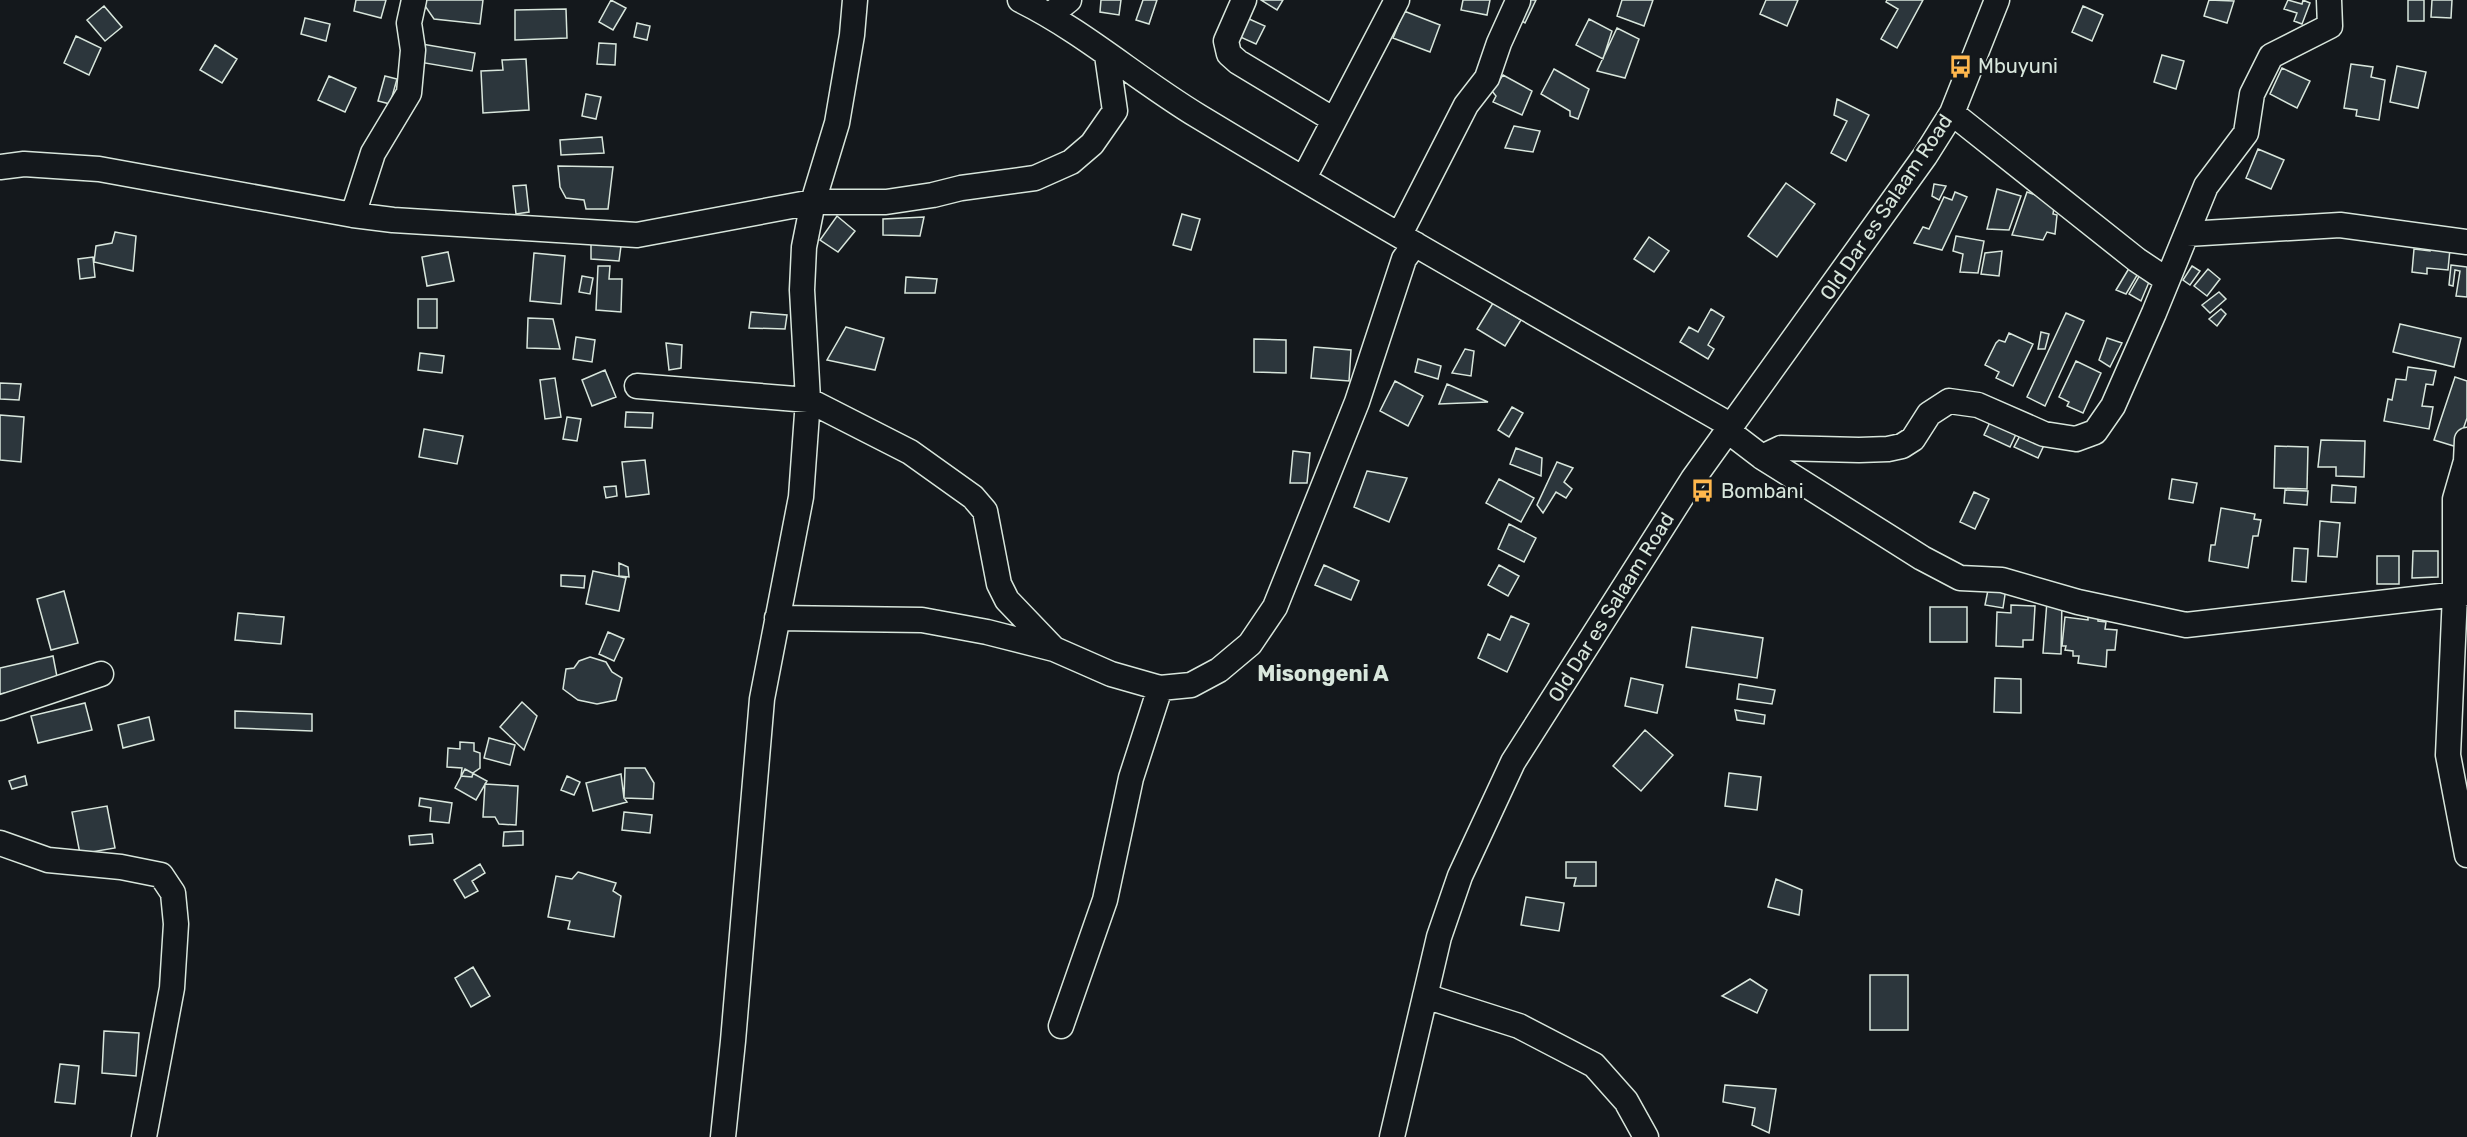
<svg xmlns="http://www.w3.org/2000/svg" width="2467" height="1137" viewBox="0 0 2467 1137" font-family="Rubik,sans-serif">
<rect width="100%" height="100%" fill="#14181c"/>
<path fill="#2c363c" stroke="#d8e6dc" stroke-width="1.5" d="M356 0H386L381 18 354 11Z
M424 0H483L480 24 434 19 423 3Z
M611 0 626 8 613 30 599 22Z
M1101 0H1121L1119 15 1100 12Z
M1143 0H1157L1149 24 1136 20Z
M1261 0H1283L1277 10Z
M1463 0H1490L1487 15 1461 10Z
M1522 0H1536L1525 23 1517 18Z
M1622 0H1653L1644 26 1617 16Z
M1766 0H1798L1787 26 1760 14Z
M1887 0H1923L1897 48 1881 39 1898 9 1886 2Z
M2209 0 2234 1 2227 23 2204 16Z
M2288 0 2302 4 2303 0 2310 3 2302 24 2294 21 2297 13 2284 9Z
M2408 0H2424V21H2408Z
M2432 0H2452L2451 18 2431 17Z
M104 6 122 27 105 41 87 20Z
M2083 6 2103 15 2092 41 2072 32Z
M566 9 567 38 515 40V10Z
M1404 11 1440 25 1430 52 1393 38Z
M305 18 330 24 326 41 301 34Z
M1247 18 1265 26 1256 44 1238 36Z
M1589 19 1612 31 1603 59 1576 45Z
M637 23 650 26 647 40 634 37Z
M1617 28 1639 39 1625 78 1597 71Z
M76 36 101 48 89 75 64 63Z
M416 43 475 53 472 71 413 61Z
M599 43 616 44 615 65 597 64Z
M215 45 237 59 222 83 200 70Z
M2162 55 2184 61 2176 89 2154 82Z
M526 59 529 110 483 113 481 71 503 70 502 60Z
M2351 64 2373 67 2371 77 2385 80 2379 120 2356 116 2357 110 2344 108Z
M2397 66 2426 72 2418 108 2390 102Z
M2282 68 2310 81 2297 108 2270 94Z
M1554 69 1589 89 1578 119 1570 116V111L1541 94Z
M1503 75 1532 91 1522 115 1493 102 1496 96 1492 91Z
M329 76 356 88 345 112 318 100Z
M385 76 397 79 390 104 378 101Z
M586 94 601 97 596 119 582 116Z
M1837 99 1869 115 1846 161 1831 153 1847 121 1834 115Z
M1514 126 1540 131 1533 152 1505 148Z
M602 137 604 153 561 155 560 140Z
M2258 149 2284 160 2271 189 2246 178Z
M558 166 613 167 608 209H586L584 200 566 198 560 187Z
M1786 183 1815 204 1777 257 1748 236Z
M1934 184 1946 186 1939 200 1932 196Z
M526 185 529 212 516 214 513 186Z
M1997 189 2021 196 2009 230 1987 229Z
M1955 192 1967 197 1942 250 1914 243 1923 227 1929 229 1944 197 1952 200Z
M2027 192 2055 202 2053 214 2057 215 2055 234 2047 232 2043 240 2012 235Z
M1182 214 1200 219 1191 250 1173 245Z
M837 216 855 231 838 252 820 240Z
M924 217 920 236 883 235V219Z
M115 232 136 236 133 271 94 262 96 246 112 243Z
M1956 236 1984 241 1978 273 1960 272 1963 254 1953 251Z
M1649 237 1669 251 1654 272 1634 259Z
M591 244 621 246 619 261 591 259Z
M2430 247 2450 249 2448 270 2427 268V274L2412 272 2414 249 2430 251Z
M2002 251 1999 276 1981 274 1985 253Z
M448 252 454 281 427 286 422 257Z
M534 253 565 256 561 304 530 301Z
M93 257 95 277 80 279 78 259Z
M2131 265 2139 272 2126 294 2116 290Z
M2451 265 2467 267V297L2456 296 2460 271 2455 270 2453 286 2449 285Z
M598 266H610L609 279H622L621 312 596 310Z
M2192 266 2200 271 2190 285 2183 280Z
M2144 268 2152 275 2141 301 2129 294Z
M2208 269 2220 279 2207 296 2194 286Z
M582 276 593 278 590 294 579 292Z
M906 277 937 279 935 293H905Z
M2219 292 2226 299 2210 313 2202 305Z
M418 299H437V328H418Z
M1493 303 1521 320 1505 346 1477 329Z
M1711 309 1724 317 1708 345 1714 349 1708 359 1680 342 1689 327 1698 332Z
M2221 309 2226 314 2217 326 2209 319Z
M751 312 787 315 785 329 749 328Z
M2066 313 2084 321 2045 406 2027 397Z
M528 318 553 319 560 349 527 348Z
M2400 324 2461 338 2454 367 2393 352Z
M846 327 884 338 875 370 827 360Z
M2041 332 2049 334 2045 349H2038Z
M2009 333 2033 344 2013 386 1996 378 1999 372 1985 365 1996 343 1999 340 2005 342Z
M576 337 595 340 592 362 573 359Z
M2107 338 2122 343 2110 367 2099 360Z
M1254 339 1286 340V373L1254 372Z
M666 343 682 345 681 368 669 370Z
M1314 347 1351 350 1349 381 1311 378Z
M1465 349 1474 351 1471 376 1452 373Z
M420 353 444 356 442 373 418 370Z
M1418 359 1441 366 1438 379 1415 372Z
M2076 361 2101 373 2083 413 2067 406 2069 402 2059 397Z
M2408 367 2436 371 2433 385 2426 384 2422 406 2433 407 2429 429 2384 421 2388 399 2392 400 2396 379 2406 380Z
M605 370 616 397 592 406 582 380Z
M2455 377 2467 381V418L2457 447 2434 440Z
M555 378 561 417 545 419 540 380Z
M1395 381 1423 396 1408 426 1380 411Z
M0 383 21 384 19 400 0 399Z
M1447 384 1488 402 1439 404Z
M1512 407 1523 413 1509 437 1498 430Z
M626 412 653 413 652 428 625 427Z
M0 415 24 417 21 462 0 460Z
M567 417 581 419 577 441 563 439Z
M1991 420 2017 432 2010 447 1984 435Z
M424 429 463 436 457 464 419 457Z
M2022 432 2045 443 2038 458 2014 447Z
M2321 440 2365 441 2364 477 2336 476V467H2318Z
M2275 446 2308 447 2307 489 2274 488Z
M1516 448 1542 458 1541 476 1510 464Z
M1293 451 1310 453 1307 483H1290Z
M645 460 649 494 626 497 622 462Z
M1557 462 1573 468 1564 482 1572 489 1566 498 1556 492 1543 513 1537 505Z
M1367 471 1407 478 1389 522 1354 507Z
M1499 479 1534 498 1521 522 1486 503Z
M2172 479 2197 483 2193 503 2169 499Z
M2332 485 2356 487 2355 503 2331 502Z
M616 486 617 496 606 498 604 487Z
M2285 490 2308 491 2307 505 2284 503Z
M1974 492 1989 499 1975 529 1960 522Z
M2221 508 2255 514 2254 519 2261 520 2258 536H2253L2248 568 2209 561 2211 545H2215Z
M2320 521 2340 523 2337 557 2318 556Z
M1509 524 1536 538 1524 562 1498 549Z
M2294 548 2308 549 2306 582 2292 581Z
M2413 551H2438V577L2412 578Z
M2377 556H2399V584H2377Z
M619 563 628 567 629 577 619 576Z
M1324 565 1359 581 1351 600 1315 585Z
M1499 565 1519 576 1508 596 1488 585Z
M593 571 626 578 619 611 586 604Z
M561 575 585 576 584 588 561 586Z
M1989 585 2006 588 2003 608 1985 605Z
M64 591 78 643 51 650 37 599Z
M2047 601H2062L2061 654 2043 653Z
M2011 605 2035 606 2033 640H2023V647L1996 646 1997 612 2011 613Z
M1930 607H1967V642H1930Z
M238 613 284 617 281 644 235 640Z
M1511 616 1529 624 1507 672 1478 658 1488 634 1500 640Z
M2088 616 2098 617V621L2106 622 2105 629 2117 630 2115 650H2107L2106 667 2078 663 2079 656H2073V651L2065 650 2066 646H2062L2065 617 2088 620Z
M1692 627 1763 638 1757 678 1686 667Z
M608 632 624 639 614 661 599 654Z
M53 656 58 682 0 694V668Z
M590 657 606 662 612 672 622 678 616 700 597 704 578 700 563 689 566 669 574 668 579 661Z
M1631 678 1663 685 1657 713 1625 706Z
M1995 678 2021 679V713L1994 712Z
M1739 684 1775 690 1772 704 1737 699Z
M522 702 537 716 524 750 500 727Z
M85 703 92 730 38 743 31 716Z
M1735 710 1765 715 1764 724 1737 720Z
M235 711 312 714V731L235 728Z
M149 717 154 740 123 748 118 725Z
M1645 730 1673 755 1641 791 1613 766Z
M489 738 515 745 510 765 484 758Z
M460 742 474 743V751L480 753V768L473 773 472 777 461 776 462 768 447 767 448 748 460 749Z
M625 768H645L654 783 653 799 624 798Z
M465 769 487 781 476 800 455 788Z
M1729 773 1761 777 1757 810 1725 806Z
M621 774 624 798 627 802 593 811 586 783Z
M25 776 27 785 12 789 9 781Z
M567 776 580 782 574 795 561 790Z
M485 784 518 786 516 825 499 824 495 817H483Z
M420 798 452 803 449 823 430 821 431 808 419 806Z
M107 806 115 848 80 854 72 812Z
M624 812 652 815 650 833 622 830Z
M523 831V845L503 846 504 832Z
M432 834 433 843 410 845 409 836Z
M1566 862H1596V886H1574L1576 878H1566Z
M480 864 485 873 472 881 478 891 465 898 454 880Z
M578 872 616 883 613 891 621 896 614 937 568 929 570 921 548 917 556 876 572 879Z
M1776 879 1802 890 1799 915 1768 907Z
M1526 897 1564 903 1559 931 1521 925Z
M473 967 490 996 471 1007 455 978Z
M1870 975H1908V1030H1870Z
M1750 979 1767 990 1757 1013 1722 996Z
M104 1031 139 1033 136 1076 102 1073Z
M60 1064 79 1066 75 1104 55 1102Z
M1725 1085 1776 1089 1769 1133 1752 1125 1755 1108 1723 1102Z"/>
<g fill="none" stroke-linecap="round" stroke-linejoin="round">
<defs>
<path id="minor" d="M1020 0C1083 31 1137 79 1198 116 1373 222 1552 323 1730 425
M1244 0 1226 41 1229 54 1238 62 1334 120
M1050 15 1069 0
M1952 113 2137 260 2167 280
M0 167 24 164 99 169 353 215 393 220 637 235 813 202H886L933 195 961 188 1035 178 1071 162 1092 144 1115 111 1107 55
M1304 178 1397 0
M353 215 373 153 409 93 413 50 409 23 414 0
M1400 234 1466 105 1487 78 1499 43 1518 1
M2187 234 2340 225 2467 242
M637 386 808 400 910 452 973 497 985 511 999 584 1007 600 1054 649
M1728 431 1762 457 1922 558 1960 578 2002 580 2078 602 2186 625 2467 593
M2467 440 2466 461 2455 499V594L2448 755 2467 855
M1762 457 1781 448 1859 450 1888 449 1902 446 1913 439 1929 414 1949 401 1978 405 2044 434 2076 439 2095 432 2113 406 2154 313 2206 186 2246 133 2252 94 2271 56 2330 26 2329 0
M777 618 922 620 987 632 1054 649 1111 674 1160 688 1191 685 1219 670 1250 644 1275 607 1357 402 1404 259 1415 244
M0 708 101 674
M0 843 48 860 121 867 161 875 173 893 176 924 172 988 144 1137
M1425 996 1519 1026 1594 1065 1626 1101 1646 1137
M1061 1026 1105 900 1131 778 1160 688
M723 1137 733 1041 762 699 801 497 808 400 802 290 804 247 813 202 837 123 852 35 855 0
M1392 1137 1439 937 1460 876 1513 762 1693 479 1925 156 1952 113 1997 0"/>
</defs>
<use href="#minor" stroke="#d8e6dc" stroke-width="27"/>
<use href="#minor" stroke="#14181c" stroke-width="24"/>
</g>
<defs>
<symbol id="bus-bare" viewBox="-9 -9 18 18"><path d="M-5-6H5V4H4V6H2V4H-2V6H-4V4H-5ZM-3.5-4V0h7V-4ZM-3.5 1.2v1.5H-2V1.2ZM2 1.2v1.5H3.5V1.2Z" fill="#ffb74d" stroke="#14181c" stroke-width="2.5" paint-order="stroke"/></symbol>
</defs>
<g fill-rule="evenodd">
<use href="#bus-bare" x="1944" y="50" width="33" height="33"/>
<use href="#bus-bare" x="1686" y="474" width="33" height="33"/>
</g>
<g text-anchor="middle" stroke-width="4.5" stroke-linejoin="round" paint-order="stroke">
<g font-size="20" fill="#d8e6dc" stroke="#14181c" text-anchor="start">
<text x="1978" y="73">Mbuyuni</text>
<text x="1721" y="498">Bombani</text>
</g>
<g font-size="20" fill="#d8e6dc" stroke="#14181c">
<text transform="translate(1886 207) rotate(-56)" y="7">Old Dar es Salaam Road</text>
<text transform="translate(1611 607) rotate(-58)" y="7">Old Dar es Salaam Road</text>
</g>
<g font-size="22" font-weight="bold" fill="#d8e6dc" stroke="#14181c">
<text x="1323" y="681">Misongeni A</text>
</g>
</g>
</svg>
